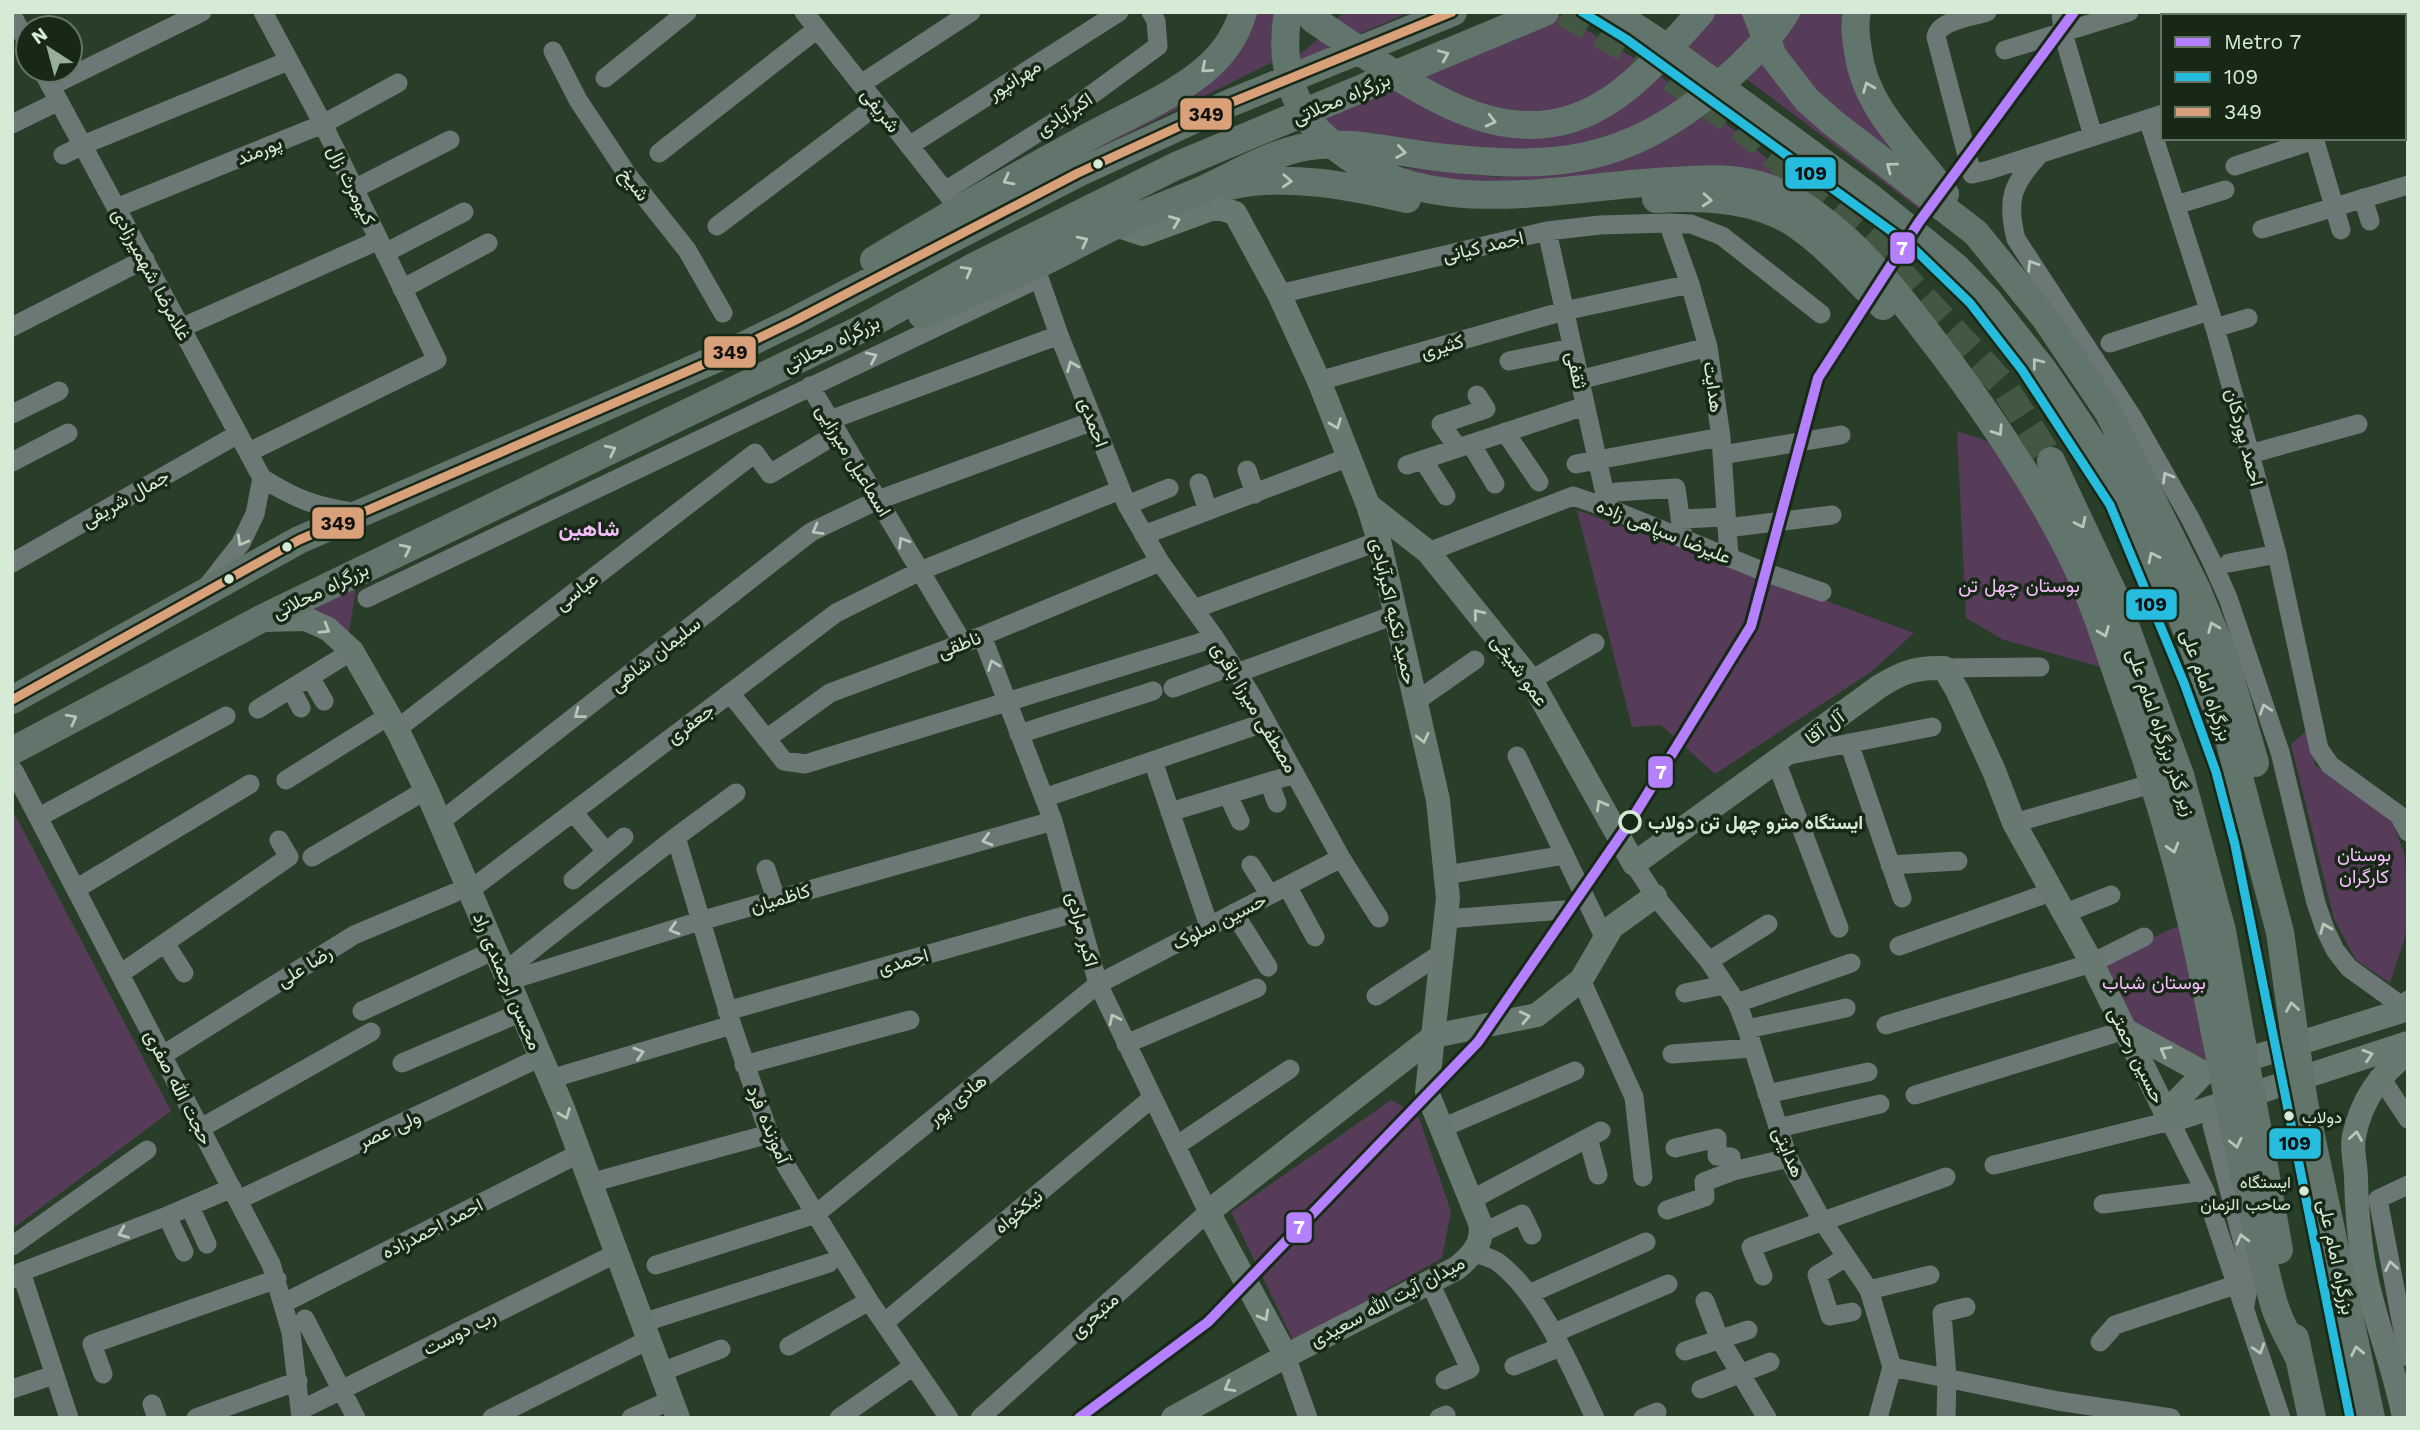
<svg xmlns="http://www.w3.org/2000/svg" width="2420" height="1430" viewBox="0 0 2420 1430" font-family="'Work Sans',Vazirmatn,sans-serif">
<rect width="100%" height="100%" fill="#293e28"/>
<path fill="#563c59" d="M1253 12H1282L1279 59 1003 196 1173 101Z
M1343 12H1410L1293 63V60L1325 33Z
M1710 12H1751L1757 35 1723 74 1681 44Z
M1800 12H1849L1930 189 1861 137 1775 46Z
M1561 15 1644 64 1593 103 1513 119 1412 77Z
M1766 53 1931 218 1745 78Z
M1655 73 1691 98 1625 135 1537 153 1333 138 1316 118 1397 83 1525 132Z
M1708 110 1743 137 1821 208 1774 183 1468 187 1380 165 1496 177 1543 175Z
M1957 431 1993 443 2052 527 2101 667 2004 640 1966 618Z
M1577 510 1914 633 1871 672 1715 774 1661 725 1632 727Z
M357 583 348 638 304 612Z
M2307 730 2315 765 2391 817 2405 856 2408 914 2405 937 2390 983 2356 960 2334 919 2291 744Z
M12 809 171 1111 12 1229Z
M2184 923 2212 1060 2204 1059 2133 1026 2097 964Z
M1391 1100 1418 1115 1451 1211 1442 1258 1294 1342 1231 1212Z"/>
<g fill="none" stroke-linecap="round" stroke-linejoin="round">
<path stroke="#435842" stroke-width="28" stroke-dasharray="28 14" stroke-linecap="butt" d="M1564 12 1654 65 1752 136 1867 237 2003 385 2051 461"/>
<path stroke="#6b7875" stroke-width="19" d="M804 12 953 201
M1987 12C1972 17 1939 20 1936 37L1972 174 1989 170 2163 114
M2061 12 2063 33 2093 136
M2358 12 2359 16
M12 15 28 44
M2404 26 2408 24
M2005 50 2129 12
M553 51 578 100 629 177 687 250 723 313
M2404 61 2408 73
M42 70 262 478C297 500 317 507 358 513
M605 78 687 12
M861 84 971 12
M51 86 202 12
M2148 119 2215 328 2250 454 2277 554 2319 749 2330 765 2399 815 2408 832
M12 124 59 101
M2314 138 2341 230
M909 146 1119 12
M659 153 817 29
M2040 154C2012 184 2006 199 2016 239L2133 418 2190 518 2211 560 2228 598 2280 752 2316 903 2325 929 2335 950 2349 968 2406 1009 2408 1000
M63 155 83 145 288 61
M2235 166 2314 140
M354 189 450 140
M945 191 1053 123 1158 46 1156 21 1151 12
M2363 198 2370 221
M2176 205 2225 190
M116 208 323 124 398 83
M1668 223 1690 284 1708 347 1721 437 1729 557
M717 226 877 105
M2262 229 2408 185
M1547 231 1608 508
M385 253 464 212
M1039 278 1059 335 1127 505 1160 562 1215 638 1252 696 1341 858 1379 918
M402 289 488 243
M1279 294 1547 231 1600 225 1668 223 1691 224 1722 236 1821 314
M12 327 145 259
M181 328 379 240
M2215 328 2248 318
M2110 343 2209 311
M1509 361 1572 348
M1579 380 1708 347
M1319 381 1564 311 1690 284
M810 386 963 643
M12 414 59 391
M830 420 1059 335
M1505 432 1539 482
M1471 444 1495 484
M1458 448 1441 424 1486 409 1477 395
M249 452 437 360 323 124 263 12
M2250 454 2358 424
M1722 455 1841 435
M1423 460 1446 496
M12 462 68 433
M1576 464 1721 437
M1407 465 1585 406
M1247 470 1255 494
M1199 483 1208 511
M1605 495 1617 492 1676 488 1683 538
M1127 505 1169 488
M1680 519 1726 517
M1727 528 1832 515
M1144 535 1349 457
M1428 552 1573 496 1608 508 1767 573 1822 592
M12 563 238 434
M2229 563 2277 554
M209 584 241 543 255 514 262 478
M367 598 1029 283
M1194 609 1379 541
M1944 668 2040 667
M1237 673 1394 615
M310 677 324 701
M1531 680 1595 643
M1173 688 1232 666
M291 689 301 708
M730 693 784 761 805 764 1215 638
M1415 702 1475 660
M258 709 352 651
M397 729 755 453 770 474 838 433
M1019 734 1153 691
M766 739 830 693 982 636 1160 562
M1849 743 1902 898
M1789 755 1932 727
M1517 756 1605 939
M1153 761 1209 926
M1776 761 1839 928
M14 771 271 1264 291 1332 301 1418
M286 780 390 715
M1269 782 1277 803
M1228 795 1240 821
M1044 798 1266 722
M573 812 605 850
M1170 812 1295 774
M39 817 226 716
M440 822 811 532 878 500 1093 421
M2014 823 2151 784
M676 837 732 1025 769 1134 788 1169 869 1301 949 1418
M312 857 426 790
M1634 864 1655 896 1709 961 1737 1003 1747 1029 1788 1158 1823 1222 1869 1290 1892 1367 1878 1418
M1251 865 1270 895
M1890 865 1958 861
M766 869 776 899
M1446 875 1565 855
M573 880 624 837
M1287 886 1315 937
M76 889 250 784
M470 890 836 613 920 571 1120 490
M1234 913 1268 967
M2063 914 2111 895
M1446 919 1563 910
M165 943 184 973
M1899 946 2051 892
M1709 961 1768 924
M504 972 676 837 736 793
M120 974 289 857 279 840
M1581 980 1634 1097 1643 1177
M508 981 700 921 1053 821
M1685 993 1724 985
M1376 996 1442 953
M1737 1003 1851 963
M362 1011 495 950
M727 1011 1078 912
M1886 1025 2092 963 2144 937
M1747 1029 1846 1008
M1126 1044 1257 988
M1672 1054 1752 1048
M163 1055 354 935 454 893
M402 1063 522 1012
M744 1065 910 1020
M2381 1078 2408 1119
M550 1079 732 1025
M1767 1094 1868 1072
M1915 1095 2125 1030
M2218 1105 2212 1125 2251 1273 2245 1305
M201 1128 371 1032
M1442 1128 1575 1071
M1778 1128 1880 1104
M1588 1138 1598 1175
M1176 1146 1290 1069
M1675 1148 1717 1138V1156L1731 1157 1733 1171
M1994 1165 2170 1121 2205 1191 2281 1418
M590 1183 769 1134
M2408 1185 2378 1199 2408 1357
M238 1200 541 1057
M1471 1200 1601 1131
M2103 1204 2205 1191
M190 1207 207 1244
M1667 1210 1705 1197 1704 1182 1733 1171 1788 1158
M167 1216 184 1252
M1482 1233 1522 1214 1532 1235
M12 1246 147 1150
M1475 1253C1482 1256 1493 1258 1499 1263 1542 1296 1572 1370 1595 1418
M1846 1257 1817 1275 1830 1316 1852 1312
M656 1265 816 1214 1098 984 1341 858
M21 1272 69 1418
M1763 1276 1751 1247 1946 1177
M12 1279 21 1272 167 1216 232 1188
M1430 1283 1470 1369 1445 1380
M1869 1290 1930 1275
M1529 1294 1646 1242
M1705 1301 1719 1338 1767 1418
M284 1303 580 1153
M305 1319 356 1418
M642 1323 829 1263
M884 1323 1152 1098
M1554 1333 1668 1284
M2100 1342 2115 1325 2238 1284
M789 1346 869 1301
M1685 1351 1748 1330
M1286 1356 1308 1418
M1514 1366 1560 1347
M1892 1367 2058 1401 2171 1418
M661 1372 721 1349
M103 1374 92 1344 277 1279
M12 1389 54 1375
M1701 1389 1770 1362
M152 1404 157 1418
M301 1410 617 1253
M196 1418 298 1381
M492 1418 648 1340
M631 1418 671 1400
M839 1418 912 1367
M980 1418 1208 1212 1098 984 1053 821 982 636
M1439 1418 1446 1415
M1643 1418 1657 1412
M1946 1418 1947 1377 1942 1313 1966 1307"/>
<path stroke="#677970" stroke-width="24" d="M1116 225 1143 234 1211 209H1222L1235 213 1279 294 1319 381 1368 505 1379 541 1438 800 1448 898 1427 1092 1480 1223C1484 1244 1472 1255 1457 1268L1286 1356 1173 1418
M1368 505 1428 552 1531 680 1634 864 1880 686C1903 672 1916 667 1944 668L1957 690 1994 771 2014 823 2092 963 2170 1121 2408 1043
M260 620 306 619 328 629 352 651 399 733 428 794 562 1106 678 1418
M2125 1030 2204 1073
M2166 1112 2204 1073 2408 1009
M1286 1356 1208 1212 1434 1036 1537 1015 1581 980 1612 927 1655 896
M2404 1418C2397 1379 2383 1343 2373 1305 2361 1265 2357 1220 2356 1178 2356 1165 2351 1149 2354 1136 2361 1102 2380 1073 2408 1053"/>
<path stroke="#62756c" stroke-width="28" d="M1288 12C1280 57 1289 104 1323 136 1420 228 1555 186 1673 181 1701 179 1731 177 1759 185 1792 194 1823 219 1848 241 1885 276 1916 318 1947 359 1996 425 2044 496 2079 571 2098 612 2110 655 2125 697 2160 795 2187 892 2207 993 2222 1066 2235 1138 2252 1210 2259 1241 2265 1273 2274 1304 2279 1322 2290 1339 2298 1356
M1307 12 1314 20C1402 77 1506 172 1613 98 1646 75 1673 43 1701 12
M1612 12 1661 44 1870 197 1956 267 1987 299 2044 371 2114 475 2181 616 2230 743 2280 932 2304 1103 2371 1418
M1756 12 1773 56 1807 100 1832 122 1976 233 2045 318 2109 413 2197 590 2224 656 2255 763
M1857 12C1854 25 1856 38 1858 51 1866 112 1912 146 1945 194
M1229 186C1287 173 1351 186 1407 199
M1656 199C1704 196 1761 198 1801 228 1829 248 1858 281 1883 306
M874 260C942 219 1011 179 1081 141 1120 119 1167 100 1201 73 1221 57 1236 37 1243 12
M922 315C962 296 1003 280 1043 262 1067 251 1090 237 1114 226 1140 214 1167 205 1193 194 1228 179 1262 157 1300 148 1345 138 1392 152 1437 157 1553 170 1625 165 1718 86 1743 65 1769 40 1786 12
M2051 461 2114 595 2180 775 2222 931 2279 1250
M12 700 299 540 718 358 794 321 1078 173 1230 103 1453 12
M12 751 259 620 861 329 975 266 1176 166 1545 12
M2295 1338 2312 1418"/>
<defs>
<path id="bus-1" d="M1582 12 1626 39 1909 244 1970 303 2022 370 2110 505 2184 683 2216 772 2235 845 2350 1418"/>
<path id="bus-2" d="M12 700 299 540 718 358 794 321 1078 173 1230 103 1452 12"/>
</defs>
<use href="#bus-1" stroke="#182817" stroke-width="14"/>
<use href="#bus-2" stroke="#182817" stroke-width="14"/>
<use href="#bus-1" stroke="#26bcdd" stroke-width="9"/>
<use href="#bus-2" stroke="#d9a179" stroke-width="9"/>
<defs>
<path id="metro-1" d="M1079 1418 1208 1322 1478 1042 1630 822 1751 626 1818 378 1919 222 2074 12"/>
</defs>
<use href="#metro-1" stroke="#182817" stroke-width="16"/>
<use href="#metro-1" stroke="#b480ff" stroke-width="10"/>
</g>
<defs><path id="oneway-chevron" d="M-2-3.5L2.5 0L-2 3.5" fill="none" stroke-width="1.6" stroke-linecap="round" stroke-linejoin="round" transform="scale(1.75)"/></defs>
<g stroke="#b3c8b6">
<use href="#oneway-chevron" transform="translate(1444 55) rotate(-23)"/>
<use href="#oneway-chevron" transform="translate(1206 68) rotate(139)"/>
<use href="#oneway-chevron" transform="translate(1868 87) rotate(-112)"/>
<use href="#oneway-chevron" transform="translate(1491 121) rotate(14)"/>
<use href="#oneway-chevron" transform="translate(1401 152) rotate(8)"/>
<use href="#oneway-chevron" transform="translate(1891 167) rotate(-143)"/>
<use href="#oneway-chevron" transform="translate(1008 180) rotate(152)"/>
<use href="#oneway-chevron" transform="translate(1287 181) rotate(3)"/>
<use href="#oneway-chevron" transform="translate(1707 200) rotate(4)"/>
<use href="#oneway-chevron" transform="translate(1083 241) rotate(-27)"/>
<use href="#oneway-chevron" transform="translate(967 271) rotate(-29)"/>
<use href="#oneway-chevron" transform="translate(2037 363) rotate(-128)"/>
<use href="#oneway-chevron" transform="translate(1998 431) rotate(57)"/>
<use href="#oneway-chevron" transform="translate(611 450) rotate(-26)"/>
<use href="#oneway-chevron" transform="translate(2081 523) rotate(64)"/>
<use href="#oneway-chevron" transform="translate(406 549) rotate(-26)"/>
<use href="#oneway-chevron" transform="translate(2153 557) rotate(-116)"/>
<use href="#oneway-chevron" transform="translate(2213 627) rotate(-112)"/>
<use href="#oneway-chevron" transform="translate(2104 632) rotate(68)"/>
<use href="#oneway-chevron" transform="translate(72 719) rotate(-28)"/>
<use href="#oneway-chevron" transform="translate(2173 848) rotate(74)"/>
<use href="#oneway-chevron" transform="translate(2292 1007) rotate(-99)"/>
<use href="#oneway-chevron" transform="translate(2236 1143) rotate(77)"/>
<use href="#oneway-chevron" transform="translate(2357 1351) rotate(-102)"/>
</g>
<g stroke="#b5c9b7">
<use href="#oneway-chevron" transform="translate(1175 221) rotate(-21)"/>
<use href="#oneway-chevron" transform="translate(1336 424) rotate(69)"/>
<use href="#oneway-chevron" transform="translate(1478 614) rotate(-129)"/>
<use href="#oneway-chevron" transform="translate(325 629) rotate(31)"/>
<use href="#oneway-chevron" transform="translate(1423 738) rotate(77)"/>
<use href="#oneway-chevron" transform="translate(1601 805) rotate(-119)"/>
<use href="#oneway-chevron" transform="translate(1525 1017) rotate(-12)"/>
<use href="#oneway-chevron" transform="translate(2165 1051) rotate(-151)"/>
<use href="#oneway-chevron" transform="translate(2368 1055) rotate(-17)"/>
<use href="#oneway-chevron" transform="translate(565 1114) rotate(69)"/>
<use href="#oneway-chevron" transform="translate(2356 1136) rotate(-81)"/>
<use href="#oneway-chevron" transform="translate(1264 1316) rotate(61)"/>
<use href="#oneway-chevron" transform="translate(1229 1387) rotate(151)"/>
</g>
<g stroke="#b6c8b8">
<use href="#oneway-chevron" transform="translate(2032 265) rotate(-123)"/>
<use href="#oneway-chevron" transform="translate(872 357) rotate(-25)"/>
<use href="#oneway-chevron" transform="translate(1072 366) rotate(-112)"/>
<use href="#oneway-chevron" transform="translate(2167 477) rotate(-120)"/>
<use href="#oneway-chevron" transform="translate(817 530) rotate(151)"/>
<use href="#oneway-chevron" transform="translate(242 541) rotate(119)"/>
<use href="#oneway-chevron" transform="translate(903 542) rotate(-121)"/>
<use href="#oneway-chevron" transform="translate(993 665) rotate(-111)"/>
<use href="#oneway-chevron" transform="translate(2265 709) rotate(-109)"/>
<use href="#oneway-chevron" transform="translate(579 714) rotate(142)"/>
<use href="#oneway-chevron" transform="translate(987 840) rotate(164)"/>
<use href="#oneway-chevron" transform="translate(2325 928) rotate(-112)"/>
<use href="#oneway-chevron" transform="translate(674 929) rotate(163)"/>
<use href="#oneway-chevron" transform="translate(1114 1019) rotate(-116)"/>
<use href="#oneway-chevron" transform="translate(639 1053) rotate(-17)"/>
<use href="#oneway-chevron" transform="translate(123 1233) rotate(159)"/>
<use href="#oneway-chevron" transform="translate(2242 1239) rotate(-105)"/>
<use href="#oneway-chevron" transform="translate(2391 1266) rotate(-101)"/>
<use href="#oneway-chevron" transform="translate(2259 1349) rotate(72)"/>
</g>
<g fill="#d6ebd5" stroke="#182817" stroke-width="2.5">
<circle cx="1098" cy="164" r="6"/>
<circle cx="287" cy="547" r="6"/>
<circle cx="229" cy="579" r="6"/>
<circle cx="2289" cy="1116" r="6"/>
<circle cx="2304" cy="1191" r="6"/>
</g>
<circle fill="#182817" stroke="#d6ebd5" stroke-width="3.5" cx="1630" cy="822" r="10"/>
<g text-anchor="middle" stroke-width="7" stroke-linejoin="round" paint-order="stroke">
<g font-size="17" fill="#d6ebd5" stroke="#182817" text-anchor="start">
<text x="2302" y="1123">دولاب</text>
<text x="2291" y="1188" text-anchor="end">ایستگاه<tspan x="2291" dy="22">صاحب الزمان</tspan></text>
</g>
<g font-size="19" fill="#d6ebd5" stroke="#182817">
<text transform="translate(1014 79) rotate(-32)" y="7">مهرانپور</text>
<text transform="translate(1341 98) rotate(-23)" y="7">بزرگراه محلاتی</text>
<text transform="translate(881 110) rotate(52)" y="7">شریفی</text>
<text transform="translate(1064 114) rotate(-34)" y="7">اکبرآبادی</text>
<text transform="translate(259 150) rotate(-22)" y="7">پورمند</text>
<text transform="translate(635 184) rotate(53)" y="7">شیخ</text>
<text transform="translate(352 185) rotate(64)" y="7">کیومرث زال</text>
<text transform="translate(1483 246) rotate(-13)" y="7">احمد کیانی</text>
<text transform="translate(152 274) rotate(62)" y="7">غلامرضا شهمیرزادی</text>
<text transform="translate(831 343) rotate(-26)" y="7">بزرگراه محلاتی</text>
<text transform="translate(1442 346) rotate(-16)" y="7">کثیری</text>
<text transform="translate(1577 370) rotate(77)" y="7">ثقفی</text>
<text transform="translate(1714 387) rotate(82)" y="7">هدایت</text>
<text transform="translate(1094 422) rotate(69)" y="7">احمدی</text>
<text transform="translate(2245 437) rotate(75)" y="7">احمد پوردکان</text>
<text transform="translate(854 460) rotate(59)" y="7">اسماعیل میرزایی</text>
<text transform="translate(125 498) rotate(-30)" y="7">جمال شریفی</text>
<text transform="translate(1664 531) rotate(22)" y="7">علیرضا سپاهی زاده</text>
<text transform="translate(320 590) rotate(-26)" y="7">بزرگراه محلاتی</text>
<text transform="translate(576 591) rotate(-38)" y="7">عباسی</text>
<text transform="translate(1394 611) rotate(77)" y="7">حمید تکیه اکبرآبادی</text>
<text transform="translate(959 644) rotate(-21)" y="7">ناطقی</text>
<text transform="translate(655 654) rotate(-38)" y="7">سلیمان شاهی</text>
<text transform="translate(1520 670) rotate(54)" y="7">عمو شیخی</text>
<text transform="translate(2207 685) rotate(70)" y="7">بزرگراه امام علی</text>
<text transform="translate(1255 707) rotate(59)" y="7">مصطفی میرزا باقری</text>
<text transform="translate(690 723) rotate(-37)" y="7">جعفری</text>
<text transform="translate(1824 727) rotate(-36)" y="7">آل آقا</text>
<text transform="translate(2162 732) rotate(71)" y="7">زیر گذر بزرگراه امام علی</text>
<text transform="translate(780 898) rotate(-16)" y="7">کاظمیان</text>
<text transform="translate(1219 921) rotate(-27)" y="7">حسین سلوک</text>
<text transform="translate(1083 929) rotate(75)" y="7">اکبر مرادی</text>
<text transform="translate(903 961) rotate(-16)" y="7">احمدی</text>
<text transform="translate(304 966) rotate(-32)" y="7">رضا علی</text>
<text transform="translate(508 981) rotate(67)" y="7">محسن ارجمندی راد</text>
<text transform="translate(2137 1055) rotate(64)" y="7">حسین رحمتی</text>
<text transform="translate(179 1087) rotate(63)" y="7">حجت الله صفری</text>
<text transform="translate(957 1099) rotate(-39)" y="7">هادی پور</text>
<text transform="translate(769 1124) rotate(67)" y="7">آموزنده فرد</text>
<text transform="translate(389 1129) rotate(-25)" y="7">ولی عصر</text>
<text transform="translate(1789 1152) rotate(67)" y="7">هدایتی</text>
<text transform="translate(1018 1211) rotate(-40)" y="7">نیکخواه</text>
<text transform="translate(432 1228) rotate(-27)" y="7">احمد احمدزاده</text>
<text transform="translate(2337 1257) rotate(78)" y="7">بزرگراه امام علی</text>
<text transform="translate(1387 1301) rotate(-28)" y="7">میدان آیت الله سعیدی</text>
<text transform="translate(1094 1315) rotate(-42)" y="7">متبحری</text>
<text transform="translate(459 1332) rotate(-27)" y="7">رب دوست</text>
</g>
<g font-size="19" fill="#f7bffe" stroke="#182817">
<text x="2019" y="592">بوستان چهل تن</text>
<text x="2364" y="861">بوستان<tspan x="2364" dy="22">کارگران</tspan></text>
<text x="2154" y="989">بوستان شباب</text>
</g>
<g font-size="19" font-weight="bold" fill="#d6ebd5" stroke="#182817" text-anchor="start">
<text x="1648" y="829">ایستگاه مترو چهل تن دولاب</text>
</g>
<g font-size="21" font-weight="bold" fill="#f3bdf9" stroke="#182817">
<text x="589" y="536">شاهین</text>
</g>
</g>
<g stroke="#182817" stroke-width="2.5">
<rect x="1179" y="97" width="54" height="34" rx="7" fill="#d9a179"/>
<rect x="1784" y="156" width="53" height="34" rx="7" fill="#26bcdd"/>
<rect x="1889" y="231" width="27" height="34" rx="7" fill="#b480ff"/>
<rect x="703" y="335" width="54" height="34" rx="7" fill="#d9a179"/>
<rect x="311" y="506" width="54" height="34" rx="7" fill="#d9a179"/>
<rect x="2125" y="588" width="53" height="33" rx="7" fill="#26bcdd"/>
<rect x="1647" y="755" width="27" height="34" rx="7" fill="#b480ff"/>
<rect x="2268" y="1127" width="54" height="33" rx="7" fill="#26bcdd"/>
<rect x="1285" y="1211" width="28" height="33" rx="7" fill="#b480ff"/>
</g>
<g font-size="19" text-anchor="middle" font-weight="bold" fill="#fff">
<text x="1902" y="255">7</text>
<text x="1661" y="779">7</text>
<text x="1299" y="1234">7</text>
</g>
<g font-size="19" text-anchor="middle" font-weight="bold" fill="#111">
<text x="1206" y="121">349</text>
<text x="1811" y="180">109</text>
<text x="730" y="359">349</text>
<text x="338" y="530">349</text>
<text x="2151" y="611">109</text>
<text x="2295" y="1150">109</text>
</g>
<rect width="2420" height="1430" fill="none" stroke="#d6ebd5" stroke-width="28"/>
<rect x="2161" y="14" width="245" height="126" fill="#182817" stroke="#647663" stroke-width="2"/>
<rect x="2175" y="37" width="35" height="10" fill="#b480ff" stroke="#647663" stroke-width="2"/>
<text x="2224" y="49" font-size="21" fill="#d6ebd5">Metro 7</text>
<rect x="2175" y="72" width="35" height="10" fill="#26bcdd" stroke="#647663" stroke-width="2"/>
<text x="2224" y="84" font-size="21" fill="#d6ebd5">109</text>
<rect x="2175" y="107" width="35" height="10" fill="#d9a179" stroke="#647663" stroke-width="2"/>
<text x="2224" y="119" font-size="21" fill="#d6ebd5">349</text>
<g transform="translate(49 49) rotate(324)"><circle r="33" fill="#182817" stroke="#647663" stroke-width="2"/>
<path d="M0-5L12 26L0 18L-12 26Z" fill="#99ae98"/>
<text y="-10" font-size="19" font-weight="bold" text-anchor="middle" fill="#d6ebd5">N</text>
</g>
</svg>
